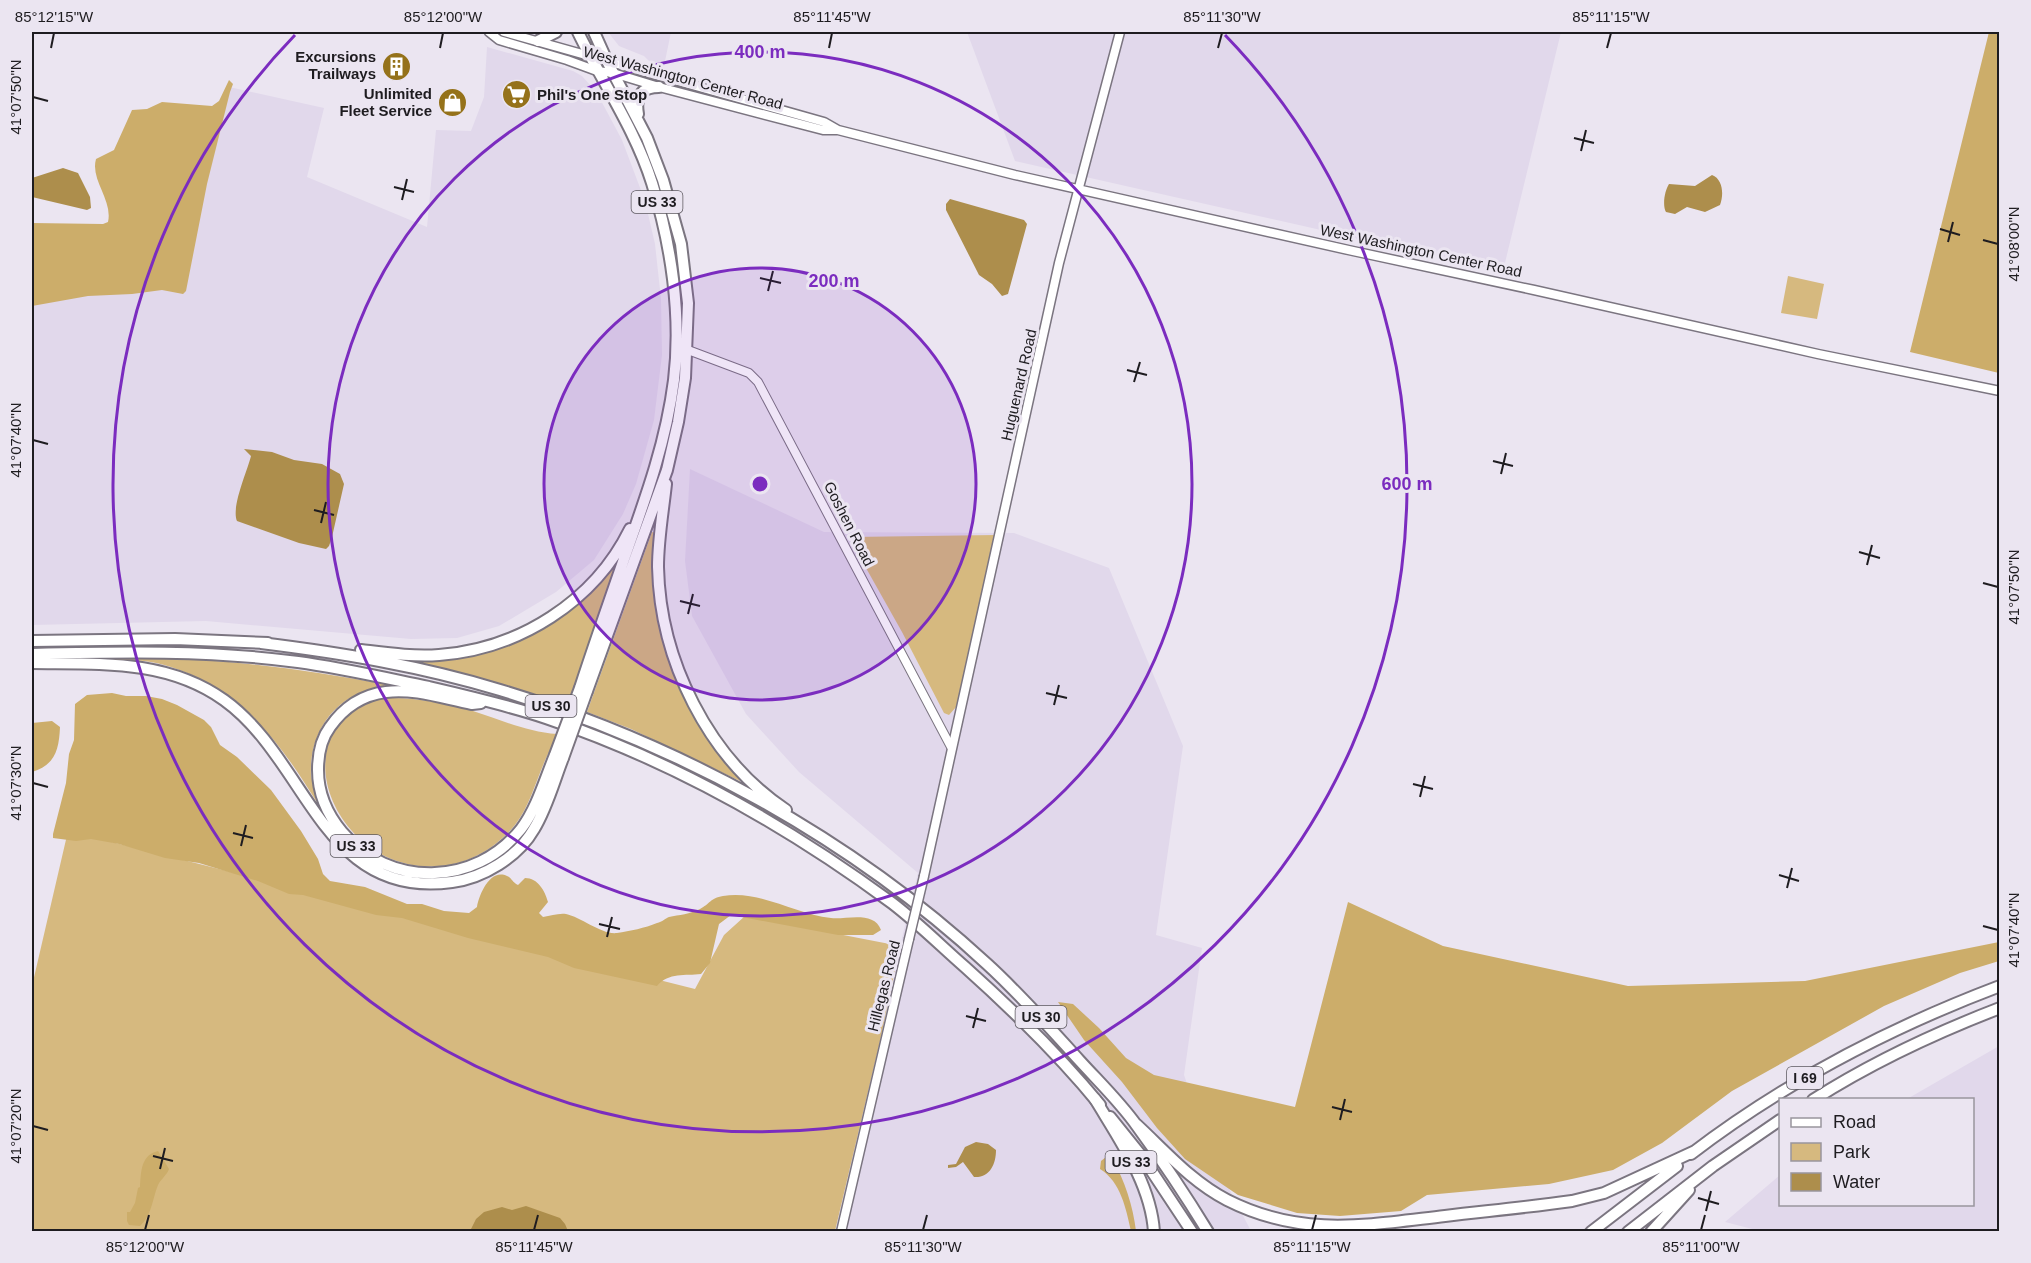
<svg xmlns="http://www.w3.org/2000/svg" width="2031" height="1263" viewBox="0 0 2031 1263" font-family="Arial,sans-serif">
<rect width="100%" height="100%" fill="#ebe5f1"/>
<path fill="#e1d8eb" d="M608 32H671L664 66 651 63 644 56 619 46Z
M967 32H1561L1503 271 1015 161Z
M487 47 573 71 582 76 590 85 598 95 622 140 645 201 655 244 661 299 662 355 654 420 636 484 623 514 594 560 556 592 499 626 457 638 411 639 206 621 32 625V298L179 286 229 87 324 108 307 177 427 227 436 130 471 131 484 97Z
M690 469 824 532 1014 533 1109 568 1183 746 1156 935 1202 948 1184 1075 1213 1158 1251 1231H835L880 1041 900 946 918 873 799 772 746 714 692 616 685 561Z
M1999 1046V1231L1764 1232 1725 1222 1780 1175V1204H1972V1100L1907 1099Z"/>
<path fill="#d6b97f" d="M1788 276 1824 284 1817 319 1781 313Z
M652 532 656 533 669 652 742 777 740 781 631 729 587 712Z
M996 535 957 706 949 715 944 713 902 632 857 552 851 537Z
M615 562 617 565 569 706 485 680 410 661 411 659 527 635Z
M112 659C205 655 298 668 389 685V687C342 688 309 727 311 774 312 785 316 795 319 806 283 746 241 689 171 667 162 664 153 662 144 661 134 660 120 662 112 659Z
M386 698C414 697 446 703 473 711 501 720 528 732 557 734 553 745 548 753 544 763 535 784 529 807 515 825 496 848 470 863 441 866 331 876 274 721 386 698Z
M68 831 695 989 724 935 745 916 900 946 880 1041 835 1231H32V986Z"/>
<path fill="#ccad6a" d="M1989 32H2000L1999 373 1910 352Z
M229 80 233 84 230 92 207 184 186 291 183 294 162 290 132 294 88 296 32 306V223L103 224 108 222C113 200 90 180 96 159L114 150 132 110 147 109 162 102 212 106 219 101Z
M112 693 126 696H146L162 699 177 705 204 720 211 727 220 745 237 757 271 790 301 831 318 859 323 874 330 881 365 887 407 904H422L444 911 469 913 477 907C479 895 490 868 507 876 512 878 512 882 518 885L525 878C538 878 545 891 548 902L539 913 543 917C551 916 558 913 566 914 581 917 602 935 617 933 630 931 645 928 657 923 662 922 666 918 669 917 679 915 690 914 700 909 710 904 710 898 723 896 761 890 794 914 831 918 845 920 874 910 881 930L873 935H838L731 915 719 924 710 963 701 974C685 976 669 972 657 986L574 968 548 957 468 938 402 918 376 915 303 895 289 894 258 881 199 863 165 858 119 844 91 839 76 841 53 838V834L66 783 69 754 74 740 75 704 87 695Z
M52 721 60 727C59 750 55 765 32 772V723Z
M1348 902 1443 946 1628 986 1805 981 1999 942V961L1960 973 1884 1006 1732 1091 1662 1143 1613 1170 1549 1184 1427 1195 1401 1211 1340 1216 1297 1213 1238 1195 1185 1159 1157 1128 1122 1082 1084 1040 1058 1002 1073 1004 1099 1028 1126 1058 1154 1075 1295 1107Z
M158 1151 169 1169C167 1175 161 1179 158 1185 152 1200 152 1215 140 1226L129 1225 127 1221V1212H130L135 1203 138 1188 140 1187C141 1171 141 1155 158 1151Z
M1106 1157 1112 1159C1125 1180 1133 1207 1136 1231H1131C1126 1209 1121 1182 1100 1169L1101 1161Z"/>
<path fill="#ad8e4c" d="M63 168 78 173 90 197 91 208 87 210 32 197V178Z
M1712 175C1723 179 1724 195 1720 205L1705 212 1687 207 1675 214 1666 212C1662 205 1665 190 1669 184L1695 186Z
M950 199 1024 220 1027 224 1008 294 1002 296 992 284 979 275 946 210V204Z
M244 449 272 452 294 460 322 464 340 474 344 484 332 537 329 546 326 549 299 543 237 521C231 507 247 472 251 456Z
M976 1142 988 1144 996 1150C996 1164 990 1178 974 1177L963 1162 956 1167 948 1168V1165L956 1164 965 1147Z
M526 1206 560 1218 565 1224 568 1231H470L476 1219 484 1212 502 1207 512 1210Z"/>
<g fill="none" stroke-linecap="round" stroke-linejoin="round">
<defs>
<path id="tertiary" d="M688 350 749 373 758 382 951 747"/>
<path id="secondary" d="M489 32 499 40 567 60 597 71 613 73 659 87 823 130H838
M504 32 824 122 838 130 1015 175 1353 251 1534 290 1818 354 2000 391
M924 876 1059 263 1120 32
M841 1232 909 939"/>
<path id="trunk" d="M578 32C602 82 635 129 652 183 671 244 682 315 674 380 666 443 645 500 624 559 609 602 594 645 580 688
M538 41 556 32
M638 114C635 97 641 87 659 87
M666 484C663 512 658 539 658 567 660 660 708 758 786 810
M32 641 175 639 268 643
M261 643C342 653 421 666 500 690 677 743 851 838 987 964 1020 994 1049 1027 1079 1060 1099 1082 1120 1102 1137 1126 1162 1160 1186 1196 1208 1232
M361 650C386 653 413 657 439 655 519 649 594 602 630 529
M32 654C120 652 209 650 298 662 342 668 385 678 429 687 468 696 507 705 546 718 671 760 786 825 892 903 917 922 941 946 965 967 1013 1010 1059 1055 1100 1105
M32 663C99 664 167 659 224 700 309 761 322 900 452 882 483 878 518 857 534 829 547 808 554 781 563 758
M587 691 667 470 678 422 685 378 688 303 681 244 663 180 647 138 607 61 594 32
M481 703 472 704C445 699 414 688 386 692 362 695 344 707 330 727 321 739 318 755 318 770 318 793 327 814 342 832 389 888 475 887 521 829 537 808 545 779 555 755
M1110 1117 1143 1158 1192 1232"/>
<path id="motorway" d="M1095 1099C1119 1139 1151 1184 1154 1232
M1813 1100C1871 1063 1935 1033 2000 1008
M1137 1125C1166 1152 1192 1182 1227 1200 1302 1238 1366 1225 1445 1216 1487 1211 1530 1207 1572 1201L1604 1193 1695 1151
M1691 1154C1785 1082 1889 1028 2000 986
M1591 1232 1677 1166
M1628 1232 1713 1166 1780 1120
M1651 1232 1689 1190"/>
</defs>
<use href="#tertiary" stroke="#7b7580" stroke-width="10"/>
<use href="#secondary" stroke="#7b7580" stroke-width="11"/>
<use href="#trunk" stroke="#7b7580" stroke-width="14"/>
<use href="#motorway" stroke="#7b7580" stroke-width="14"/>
<use href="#tertiary" stroke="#fff" stroke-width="8"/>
<use href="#secondary" stroke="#fff" stroke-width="8"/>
<use href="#trunk" stroke="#fff" stroke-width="10"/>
<use href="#motorway" stroke="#fff" stroke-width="10"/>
<defs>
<path id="secondary-bridge" d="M909 939 924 876"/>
<path id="trunk-bridge" d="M555 755 580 688
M563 758 587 691"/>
</defs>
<use href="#secondary-bridge" stroke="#7b7580" stroke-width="11" stroke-linecap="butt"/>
<use href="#trunk-bridge" stroke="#7b7580" stroke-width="14" stroke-linecap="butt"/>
<use href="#secondary-bridge" stroke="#fff" stroke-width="8"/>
<use href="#trunk-bridge" stroke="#fff" stroke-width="10"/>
</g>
<path fill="none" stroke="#1e1c20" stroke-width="2" d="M51 48 54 33M440 48 443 33M829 48 832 33M1218 48 1222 33M1607 48 1611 33M33 97 48 101M1574 138 1594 143M1581 151 1586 130M394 187 414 192M402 200 407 179M1940 229 1960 235M1983 240 1998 244M1948 242 1953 222M760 278 781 283M768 291 773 271M1127 370 1147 375M1134 382 1140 362M33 440 48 444M1493 461 1513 466M1501 474 1506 453M314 510 334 515M321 523 326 502M1859 552 1880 558M1867 565 1872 545M1983 583 1998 587M680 601 700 606M688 614 693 594M1046 693 1067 698M1054 705 1059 685M33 783 48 787M1413 784 1433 789M1420 797 1425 776M233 833 253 838M241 846 246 825M1779 875 1799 881M1787 888 1792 868M599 924 620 929M1983 926 1998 930M607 937 612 917M966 1016 986 1021M973 1028 978 1008M1332 1107 1352 1112M1340 1120 1345 1099M33 1126 48 1130M153 1156 173 1161M160 1169 165 1148M1698 1198 1719 1204M1706 1211 1711 1191M145 1230 149 1215M534 1230 538 1215M923 1230 927 1215M1312 1230 1316 1215M1701 1230 1705 1215"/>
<circle cx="760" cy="484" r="216" fill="#7b2cbf" fill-opacity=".12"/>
<g fill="none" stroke="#7b2cbf" stroke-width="3">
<circle cx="760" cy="484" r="216"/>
<circle cx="760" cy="484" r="432"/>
<path d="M1225 35A647 647 0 1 1 295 35"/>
</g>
<defs>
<symbol id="building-disc" viewBox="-11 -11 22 22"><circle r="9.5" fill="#95721a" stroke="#ebe5f1"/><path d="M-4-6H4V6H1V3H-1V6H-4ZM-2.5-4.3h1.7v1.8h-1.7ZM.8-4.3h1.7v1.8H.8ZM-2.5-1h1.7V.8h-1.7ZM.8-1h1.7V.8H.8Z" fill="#fff"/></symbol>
<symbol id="supermarket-disc" viewBox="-11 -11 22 22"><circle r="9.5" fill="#95721a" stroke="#ebe5f1"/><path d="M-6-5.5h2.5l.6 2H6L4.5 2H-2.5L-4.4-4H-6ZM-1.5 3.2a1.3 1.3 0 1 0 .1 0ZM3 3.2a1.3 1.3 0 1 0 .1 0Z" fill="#fff"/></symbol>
<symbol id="shop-disc" viewBox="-11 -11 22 22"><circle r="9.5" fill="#95721a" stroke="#ebe5f1"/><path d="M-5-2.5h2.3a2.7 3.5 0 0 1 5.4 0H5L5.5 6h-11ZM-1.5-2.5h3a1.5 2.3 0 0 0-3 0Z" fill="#fff"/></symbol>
</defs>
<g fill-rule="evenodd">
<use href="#building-disc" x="380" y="50" width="33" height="33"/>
<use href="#supermarket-disc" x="500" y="78" width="33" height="33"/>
<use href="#shop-disc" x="436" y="86" width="33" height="33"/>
</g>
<g text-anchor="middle" stroke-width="6" stroke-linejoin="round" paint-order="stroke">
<g fill="#ebe5f1" stroke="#5c585f" stroke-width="1.5">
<rect x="631.5" y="191" width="51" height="22" rx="4.5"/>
<rect x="525.5" y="695" width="51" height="22" rx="4.5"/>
<rect x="330.5" y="835" width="51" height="22" rx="4.5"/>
<rect x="1015.5" y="1006" width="51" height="22" rx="4.5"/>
<rect x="1787" y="1067" width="36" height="22" rx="4.5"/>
<rect x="1105.5" y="1151" width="51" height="22" rx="4.5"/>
</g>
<g font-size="14" font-weight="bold" fill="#1e1c20">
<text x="657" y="207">US 33</text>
<text x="551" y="711">US 30</text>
<text x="356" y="851">US 33</text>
<text x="1041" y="1022">US 30</text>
<text x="1805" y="1083">I 69</text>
<text x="1131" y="1167">US 33</text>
</g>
<g font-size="15" font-weight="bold" fill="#1e1c20" stroke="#ebe5f1" text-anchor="end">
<text x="376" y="62">Excursions<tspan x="376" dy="17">Trailways</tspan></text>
<text x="432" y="99">Unlimited<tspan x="432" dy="17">Fleet Service</tspan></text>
<text x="537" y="100" text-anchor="start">Phil's One Stop</text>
</g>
<g font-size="15" fill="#1e1c20" stroke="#ebe5f1">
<text transform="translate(683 78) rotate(15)" y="5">West Washington Center Road</text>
<text transform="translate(1421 251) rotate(12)" y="5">West Washington Center Road</text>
<text transform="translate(1019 385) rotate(-77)" y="5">Huguenard Road</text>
<text transform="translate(849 524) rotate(63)" y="5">Goshen Road</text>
<text transform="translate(884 986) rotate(-76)" y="5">Hillegas Road</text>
</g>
</g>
<circle cx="760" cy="484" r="9" fill="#7b2cbf" stroke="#ebe5f1" stroke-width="3"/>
<g font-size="18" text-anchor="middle" font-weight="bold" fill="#7b2cbf" stroke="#ebe5f1" stroke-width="6" stroke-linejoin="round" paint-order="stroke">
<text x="760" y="58">400 m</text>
<text x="834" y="287">200 m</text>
<text x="1407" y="490">600 m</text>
</g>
<rect width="2031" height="1263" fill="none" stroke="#ebe5f1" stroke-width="66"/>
<rect x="1779" y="1098" width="195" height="108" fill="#ebe5f1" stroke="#99959d" stroke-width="1.5"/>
<rect x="1791" y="1118" width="30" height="9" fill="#ffffff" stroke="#99959d" stroke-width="1.5"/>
<text x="1833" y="1128" font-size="18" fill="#1e1c20">Road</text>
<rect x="1791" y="1143" width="30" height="18" fill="#d6b97f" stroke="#99959d" stroke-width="1.5"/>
<text x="1833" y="1158" font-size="18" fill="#1e1c20">Park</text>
<rect x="1791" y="1173" width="30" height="18" fill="#ad8e4c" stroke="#99959d" stroke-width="1.5"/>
<text x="1833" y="1188" font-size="18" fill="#1e1c20">Water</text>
<rect x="33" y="33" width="1965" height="1197" fill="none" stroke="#1e1c20" stroke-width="2"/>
<g font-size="15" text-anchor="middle" fill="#1e1c20">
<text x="54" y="22">85°12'15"W</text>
<text x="443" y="22">85°12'00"W</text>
<text x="832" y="22">85°11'45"W</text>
<text x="1222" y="22">85°11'30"W</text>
<text x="1611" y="22">85°11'15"W</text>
<text transform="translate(16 97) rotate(-90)" y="5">41°07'50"N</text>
<text transform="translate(2014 244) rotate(-90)" y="5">41°08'00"N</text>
<text transform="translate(16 440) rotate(-90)" y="5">41°07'40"N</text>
<text transform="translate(2014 587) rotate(-90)" y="5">41°07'50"N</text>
<text transform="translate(16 783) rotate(-90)" y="5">41°07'30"N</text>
<text transform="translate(2014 930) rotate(-90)" y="5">41°07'40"N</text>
<text transform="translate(16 1126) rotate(-90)" y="5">41°07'20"N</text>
<text x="145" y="1252">85°12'00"W</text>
<text x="534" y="1252">85°11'45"W</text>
<text x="923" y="1252">85°11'30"W</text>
<text x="1312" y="1252">85°11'15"W</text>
<text x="1701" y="1252">85°11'00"W</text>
</g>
</svg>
